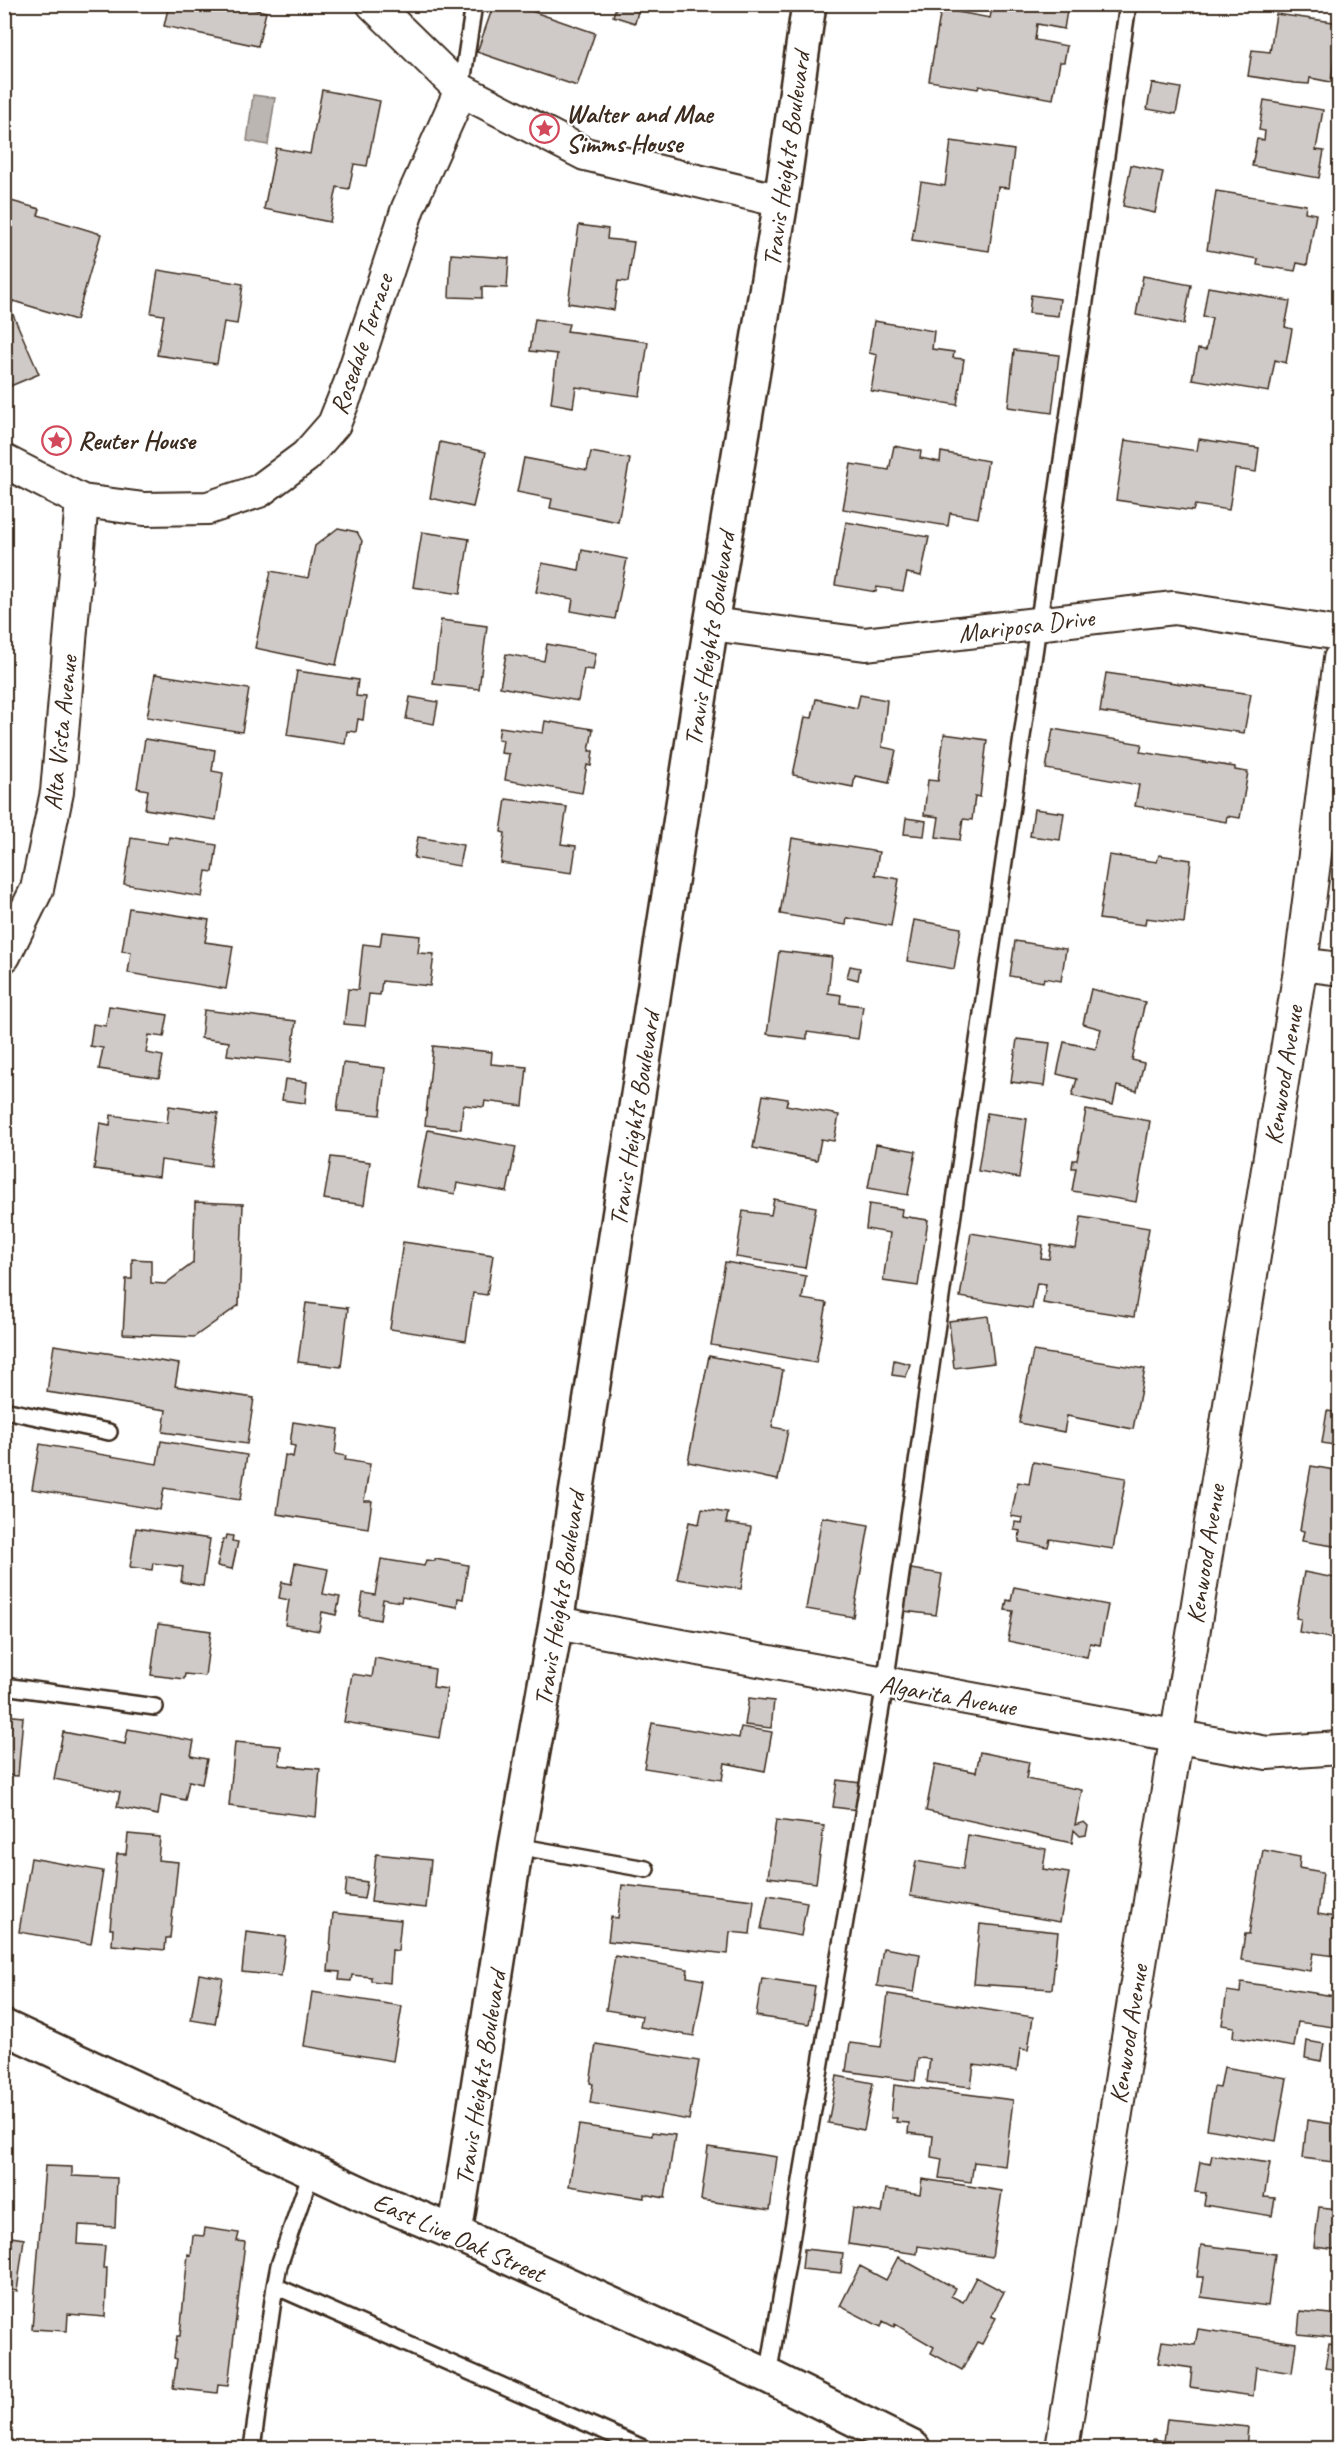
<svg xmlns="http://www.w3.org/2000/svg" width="1344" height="2453" viewBox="0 0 1344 2453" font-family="Caveat,sans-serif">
<rect width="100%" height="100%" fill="#fff"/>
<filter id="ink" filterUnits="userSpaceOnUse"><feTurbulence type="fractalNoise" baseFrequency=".0167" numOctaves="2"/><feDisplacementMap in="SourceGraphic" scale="12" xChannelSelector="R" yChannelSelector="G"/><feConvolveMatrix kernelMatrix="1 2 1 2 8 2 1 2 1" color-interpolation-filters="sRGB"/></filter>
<g filter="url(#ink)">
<path fill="#bcb6b3" stroke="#887e77" stroke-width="1.5" d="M253 95 275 98 268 145 247 141Z"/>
<path fill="#cfcac7" stroke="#3b2a1e" stroke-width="1.5" d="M169 4H233L266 12 258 46 164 26Z
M494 4H511L595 33 577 86 477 52Z
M617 4H640L635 23 613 16Z
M993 4H1068L1064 29 1037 24 1035 40 1067 46 1064 62H1060L1053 99 979 86 978 89 929 81 941 9 990 18Z
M1276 14 1340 23V61L1334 60 1331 82 1310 78 1309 84 1295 83 1248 76 1252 50 1270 52Z
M1152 83 1181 88 1176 114 1147 109Z
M322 90 380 101 367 166 354 164 349 189 337 187 330 222 264 209 276 148 310 154Z
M1264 100 1323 110 1316 150 1324 151 1319 178 1252 166 1257 139 1264 140 1265 131 1259 130Z
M951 141 1014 150 1009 188 998 187 989 251 912 240 921 182 945 186Z
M1131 165 1163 172 1155 213 1123 206Z
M1216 191 1306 205 1305 212 1316 214 1307 265 1297 263 1295 271 1257 265 1258 259 1207 250Z
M11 201 40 209 38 215 101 234 76 320 13 301 11 306 4 304V223Z
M579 225 608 229 607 239 634 242 628 282 618 281 614 310 568 303Z
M451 254 509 258 507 288 482 287V298L449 297Z
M158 270 243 284 237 324 224 322 217 364 157 355 164 315 151 313Z
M1143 276 1191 285 1184 324 1136 315Z
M1208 287 1290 301 1285 327 1292 329 1286 363 1275 360 1269 392 1192 379 1198 349 1206 350 1212 318 1203 317Z
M1031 295 1060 299 1058 316 1029 313Z
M11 310 39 374 8 387 4 380V312Z
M535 319 569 324 567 331 648 342 640 396 576 387 573 407 551 403 557 354 530 351Z
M874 321 934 331 932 349 954 352 953 358 964 359 957 405 871 391 877 355 869 353Z
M1014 350 1059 355 1052 413 1008 407Z
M1199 439 1259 448 1256 472 1235 469 1229 510 1195 505 1193 511 1116 500 1125 440 1197 451Z
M440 442 486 452 473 507 430 498Z
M894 446 921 451 920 458 940 462 941 452 988 461 978 518 950 513 948 526 843 509 851 464 889 470Z
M591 452 630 459 618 522 550 508 552 499 517 492 524 458 587 470Z
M846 522 929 537 921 576 907 573 903 591 877 587 876 592 835 585Z
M338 528 357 532 362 541 336 665 255 648 271 571 308 578 315 546Z
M422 532 469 539 460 594 413 587Z
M582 550 627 559 615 619 571 611 573 599 536 592 542 563 579 570Z
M441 620 487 626 479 689 433 684Z
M547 644 596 653 593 670 584 669 578 701 500 687 506 654 544 661Z
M297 671 358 680 356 696 366 697 363 720 358 719 356 732 347 731 345 744 287 735Z
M1106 673 1251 694 1244 733 1100 712Z
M155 674 249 689 242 732 147 717Z
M860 695 887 700 882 747 896 750 889 783 855 776 853 787 793 775 805 717 812 718 816 699 857 708Z
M410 697 438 702 434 724 406 719Z
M545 721 593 729 589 751H593L591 766 587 765 582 793 505 780 509 754 501 753 503 740 498 739 500 727 543 733Z
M1053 729 1142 744 1140 752 1235 767V770L1248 772 1240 818 1227 816 1226 822 1135 806 1139 785 1046 769Z
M944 734 987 740 980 797 975 796 972 820 963 819 960 840 936 837 939 817 924 815 928 780 938 781Z
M145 739 215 750 212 771 223 773 216 820 145 809 148 790 137 788Z
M506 799 567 807 561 844 576 846 572 873 501 863 505 833 501 832Z
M1034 809 1064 813 1060 840 1030 836Z
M906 818 926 821 924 836 904 834Z
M169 837 217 845 213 872 206 871 202 897 124 884 131 838 168 844Z
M418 837 463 845 459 866 414 858Z
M792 838 879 852 875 875 899 879 891 926 847 918 846 925 780 914Z
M1109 855 1157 862 1159 855 1191 860 1184 923 1146 918 1145 925 1099 919Z
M129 908 209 920 205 942 233 946 226 989 128 973 131 952 122 951Z
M914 920 961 928 954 969 907 961Z
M382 932 420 936 418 953 434 954 430 986 382 981 380 995 369 994 365 1026 344 1024 348 989 358 990 363 944 380 946Z
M1015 941 1066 949 1061 981 1044 978 1043 982 1010 976Z
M779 951 832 957 828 993 841 995 840 1003 863 1006 858 1039 807 1032V1039L767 1034Z
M850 966 860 968 858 980 847 977Z
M1091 989 1145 1002 1132 1060 1144 1063 1137 1091 1117 1086 1113 1105 1072 1096 1077 1079 1057 1074 1064 1042 1096 1049 1101 1029 1083 1024Z
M109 1006 168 1015 164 1037 149 1035 146 1053 163 1056 159 1078 99 1069 103 1048 90 1046 93 1024 106 1026Z
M204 1010 296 1021 291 1062 227 1055 229 1042 201 1038Z
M1017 1039 1050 1043 1044 1086 1011 1082Z
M433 1046 492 1052 491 1064 527 1067 523 1106 485 1101 484 1107 463 1105 461 1129 425 1125Z
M343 1063 385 1068 380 1115 337 1111Z
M285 1079 307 1082 305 1103 282 1100Z
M763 1095 788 1099 786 1105 839 1115 834 1141 821 1139 817 1160 753 1148Z
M169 1106 218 1113 211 1167 161 1160 159 1177 94 1169 100 1123 110 1125 111 1115 167 1123Z
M1086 1110 1150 1121 1136 1202 1072 1191 1076 1168H1072L1073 1160H1077Z
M987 1113 1027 1119 1019 1178 978 1171Z
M428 1130 516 1147 507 1192 457 1183 455 1194 417 1187Z
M876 1144 916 1151 908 1195 868 1188Z
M331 1157 370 1162 364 1205 324 1199Z
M774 1199 816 1207 805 1268 736 1257 743 1211 771 1215Z
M195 1202 243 1204 239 1305 194 1337 123 1334 126 1279H132V1259L151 1260V1283L165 1284 193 1263Z
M869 1204 902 1209 901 1216 928 1220 918 1286 883 1281 890 1233 866 1229Z
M1081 1217 1149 1228 1134 1317 1043 1303 1046 1284 1037 1283 1032 1309 960 1297 971 1233 1043 1245 1041 1258 1049 1259 1051 1245 1076 1249Z
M403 1242 493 1255 487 1295 473 1293 466 1341 390 1329Z
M725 1262 806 1276 802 1299 827 1303 816 1363 711 1345Z
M306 1303 348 1308 341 1367 298 1362Z
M988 1316 994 1363 954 1368 949 1321Z
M54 1345 179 1364 175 1386 254 1398 247 1444 163 1432 166 1410 47 1392Z
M1033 1351 1145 1369 1133 1429 1067 1416 1064 1432 1019 1423Z
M709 1356 783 1370 772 1427 788 1430 778 1480 688 1462Z
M894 1360 910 1364 906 1377 892 1375Z
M1327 1411 1340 1413V1446L1322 1443Z
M293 1422 338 1429 335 1454 346 1456 345 1460 370 1464 364 1501H372L368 1528 277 1514 285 1455 293 1457 295 1446 290 1445Z
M161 1441 247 1455 240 1500 164 1488 160 1510 32 1489 40 1444 157 1464Z
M1033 1462 1126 1478 1113 1549 1050 1539 1048 1547 1019 1542 1020 1531 1014 1530 1015 1522 1022 1523 1023 1518 1011 1516 1018 1482 1029 1484Z
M1311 1466 1340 1471V1547L1302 1541 1304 1531 1300 1530Z
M702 1509 728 1513 726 1523 751 1527 741 1589 677 1579 689 1522 699 1524Z
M822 1517 869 1525 853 1617 806 1609Z
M136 1528 210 1539 203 1586 181 1582 183 1567 153 1563 152 1570 130 1567Z
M227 1535 233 1536 232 1541 238 1542 232 1569 217 1566 223 1539H226Z
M381 1559 424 1566 426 1560 435 1561V1559L468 1565 463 1599 458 1598 457 1607 402 1597 401 1602 383 1599 380 1620 359 1616 363 1593 375 1595Z
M295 1563 328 1569 323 1594 340 1597 336 1615 322 1612 319 1631 285 1625 289 1600 279 1598 282 1582 291 1584Z
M911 1569 942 1574 936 1615 904 1611Z
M1304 1572 1340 1579V1640L1299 1632 1301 1619 1296 1618Z
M1014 1587 1108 1605 1100 1645 1090 1643 1087 1657 1008 1641 1013 1611 1005 1610 1007 1600 1011 1601Z
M158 1624 211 1631 205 1676 185 1674 184 1679 151 1675Z
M375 1658 435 1669 433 1687 447 1689 439 1738 344 1722 352 1674 372 1677Z
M749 1698 774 1701 771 1728 745 1725Z
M4 1715 23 1717 18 1776 4 1775Z
M652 1723 739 1738 741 1727 772 1732 765 1771 725 1763 722 1780 644 1768Z
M128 1729 194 1741 191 1756 207 1759 202 1784 189 1781 185 1800 161 1795 158 1815 117 1807 120 1792 54 1779 63 1732 125 1744Z
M235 1742 281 1746 279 1765 320 1769 316 1817 229 1806Z
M980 1752 1029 1762 1026 1779 1082 1790 1075 1825 1084 1822 1088 1826 1086 1835 1080 1836 1074 1830 1072 1843 926 1811 935 1764 976 1772Z
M837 1780 861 1783 857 1810 833 1807Z
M776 1820 824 1826 816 1883 768 1877Z
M128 1834 160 1837 158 1860 178 1862 170 1938H166L165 1950 112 1945 113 1929H110L117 1854H126Z
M968 1835 1046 1849 1043 1869 1069 1873 1060 1922 910 1896 916 1861 963 1869Z
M4 1845H9L4 1889Z
M1263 1850 1300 1857 1299 1868 1323 1872 1318 1914 1340 1918V1932L1335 1956 1313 1953 1310 1971 1241 1960 1245 1934H1249Z
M376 1854 431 1860 426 1908 371 1902Z
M31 1858 103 1871 91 1944 19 1932Z
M347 1879 367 1882 364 1899 345 1896Z
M622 1885 754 1900 750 1934 730 1932 728 1954 608 1941 611 1917 618 1918Z
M768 1895 807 1902 801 1936 761 1929Z
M333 1913 401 1920 398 1951 392 1950 390 1983 371 1981V1977L352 1975 351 1981 339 1980 340 1972 328 1971Z
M980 1924 1058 1932 1052 1989 974 1984Z
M246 1932 286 1937 281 1976 242 1972Z
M883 1948 920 1954 914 1992 877 1986Z
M615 1956 688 1969 687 1977 704 1980 694 2036 640 2027 642 2016 606 2010Z
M199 1974 223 1978 215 2024 191 2020Z
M762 1978 815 1986 809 2024 756 2016Z
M1241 1982 1340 1997V2028L1298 2022 1294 2047 1233 2037 1234 2027 1222 2025 1227 1991 1240 1993Z
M312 1992 402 2006 393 2061 304 2046Z
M888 1994 1033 2017 1028 2050 1020 2049 1017 2071 974 2065 971 2087 927 2082 930 2059 918 2058 915 2081 846 2071 850 2043 881 2047Z
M1307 2041 1324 2044 1321 2061 1305 2058Z
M596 2044 699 2061 689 2120 590 2103 593 2084 590 2083Z
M1224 2067 1287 2078 1276 2141 1207 2129 1214 2087 1220 2088Z
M837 2076 873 2083 864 2130 828 2123Z
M894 2085 1013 2100 1005 2166 974 2162 971 2182 939 2178 942 2159 931 2157 933 2136 908 2133 909 2123 896 2122 897 2118H891Z
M1307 2120 1340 2125V2163L1303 2158Z
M579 2125 652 2136V2132L675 2135 665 2198 644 2194V2198L569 2186Z
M708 2147 777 2157 770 2210 701 2200Z
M1212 2155 1270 2163 1264 2197 1275 2198 1272 2216 1204 2205 1206 2193 1195 2192 1200 2162 1210 2164Z
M45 2166 72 2167V2176L117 2178 115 2227 79 2225 78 2244 105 2246 103 2268H107L105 2317 68 2314 67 2331 32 2329Z
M922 2179 1002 2191 992 2257 918 2246 917 2254 848 2244 853 2208 882 2213 886 2189 920 2194Z
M1319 2207 1340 2209V2250L1314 2247Z
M205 2228 239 2233 237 2241 245 2242 228 2386 218 2385 217 2393 173 2388 177 2359 174 2358 177 2336H180L188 2254 191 2255 193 2235 204 2236Z
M4 2236 24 2239 17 2291 4 2289Z
M1201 2245 1275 2254 1268 2306 1201 2297 1204 2277H1197Z
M804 2249 843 2253 841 2273 802 2269Z
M898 2257 955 2288 951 2296 963 2302 976 2277 1004 2292 991 2316 996 2318 982 2344 977 2342 962 2370 931 2353 934 2347 895 2324 894 2327 883 2321 881 2327 840 2306 860 2266 886 2280Z
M1300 2311 1340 2315 1338 2338 1298 2334Z
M1198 2329 1296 2343 1292 2373 1256 2367 1253 2396 1190 2387 1192 2368 1158 2363 1162 2341 1195 2345Z
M1329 2344 1340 2346V2370L1325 2368Z
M1167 2419 1248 2427 1246 2448H1152L1153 2439 1164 2441Z"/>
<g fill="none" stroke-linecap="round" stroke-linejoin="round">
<defs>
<path id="service" d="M461 90 474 4
M4 1410 109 1432
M4 1686 155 1707
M516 1846 646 1869
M275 2286 279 2265 312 2170
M768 2376 885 1684 1128 4
M252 2448 275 2286 643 2448"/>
<path id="minor" d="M373 4 461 90 585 154 781 201
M4 461 82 501 144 509 208 508 259 491 306 456 334 424 350 384 408 208 461 90
M711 624 865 644 1174 608 1340 634
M4 956 37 889 57 792 82 501
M1301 964 1340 969
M556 1623 1267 1753 1340 1748
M1062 2448 1301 964 1340 659"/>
<path id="tertiary" d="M4 2027 364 2195 455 2233 768 2376 913 2448
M455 2233 516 1846 556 1623 711 624 781 201 809 4"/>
</defs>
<use href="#service" stroke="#3b2a1e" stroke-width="20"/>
<use href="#minor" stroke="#3b2a1e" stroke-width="36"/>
<use href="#tertiary" stroke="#3b2a1e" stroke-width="38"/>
<use href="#service" stroke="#fff" stroke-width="15"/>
<use href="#minor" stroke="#fff" stroke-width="32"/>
<use href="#tertiary" stroke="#fff" stroke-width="33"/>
</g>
</g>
<defs>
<symbol id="sight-ring" viewBox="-11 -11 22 22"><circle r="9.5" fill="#fff" stroke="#d1495b" stroke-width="1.5"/><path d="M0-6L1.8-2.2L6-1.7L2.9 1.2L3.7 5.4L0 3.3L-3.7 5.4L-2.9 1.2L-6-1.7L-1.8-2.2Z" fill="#d1495b"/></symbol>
</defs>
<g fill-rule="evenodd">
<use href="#sight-ring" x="528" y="112" width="33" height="33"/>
<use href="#sight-ring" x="40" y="424" width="33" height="33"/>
</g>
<g text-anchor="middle" stroke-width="4.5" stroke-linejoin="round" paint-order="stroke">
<g font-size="26" font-weight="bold" fill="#3b2a1e" stroke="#fff" text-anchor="start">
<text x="566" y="122">Walter and Mae<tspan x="566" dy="30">Simms House</tspan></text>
<text x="78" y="449">Reuter House</text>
</g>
<g font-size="26" fill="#3b2a1e" stroke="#fff">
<text transform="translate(786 159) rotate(-82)" y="9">Travis Heights Boulevard</text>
<text transform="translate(361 344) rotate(-71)" y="9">Rosedale Terrace</text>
<text transform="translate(1026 625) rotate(-7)" y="9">Mariposa Drive</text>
<text transform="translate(709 639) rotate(-81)" y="9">Travis Heights Boulevard</text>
<text transform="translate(60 733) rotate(-84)" y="9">Alta Vista Avenue</text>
<text transform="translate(1283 1075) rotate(-81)" y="9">Kenwood Avenue</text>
<text transform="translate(634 1119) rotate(-81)" y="9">Travis Heights Boulevard</text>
<text transform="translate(1205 1554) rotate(-81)" y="9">Kenwood Avenue</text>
<text transform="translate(559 1599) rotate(-81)" y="9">Travis Heights Boulevard</text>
<text transform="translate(948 1695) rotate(10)" y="9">Algarita Avenue</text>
<text transform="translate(1128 2034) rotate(-81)" y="9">Kenwood Avenue</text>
<text transform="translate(480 2078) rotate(-81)" y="9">Travis Heights Boulevard</text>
<text transform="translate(459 2237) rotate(24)" y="9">East Live Oak Street</text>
</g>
</g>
<rect width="1344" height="2453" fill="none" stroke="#fff" stroke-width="24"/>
<rect x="12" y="12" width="1320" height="2429" fill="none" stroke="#3b2a1e" stroke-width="2" filter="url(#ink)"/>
</svg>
